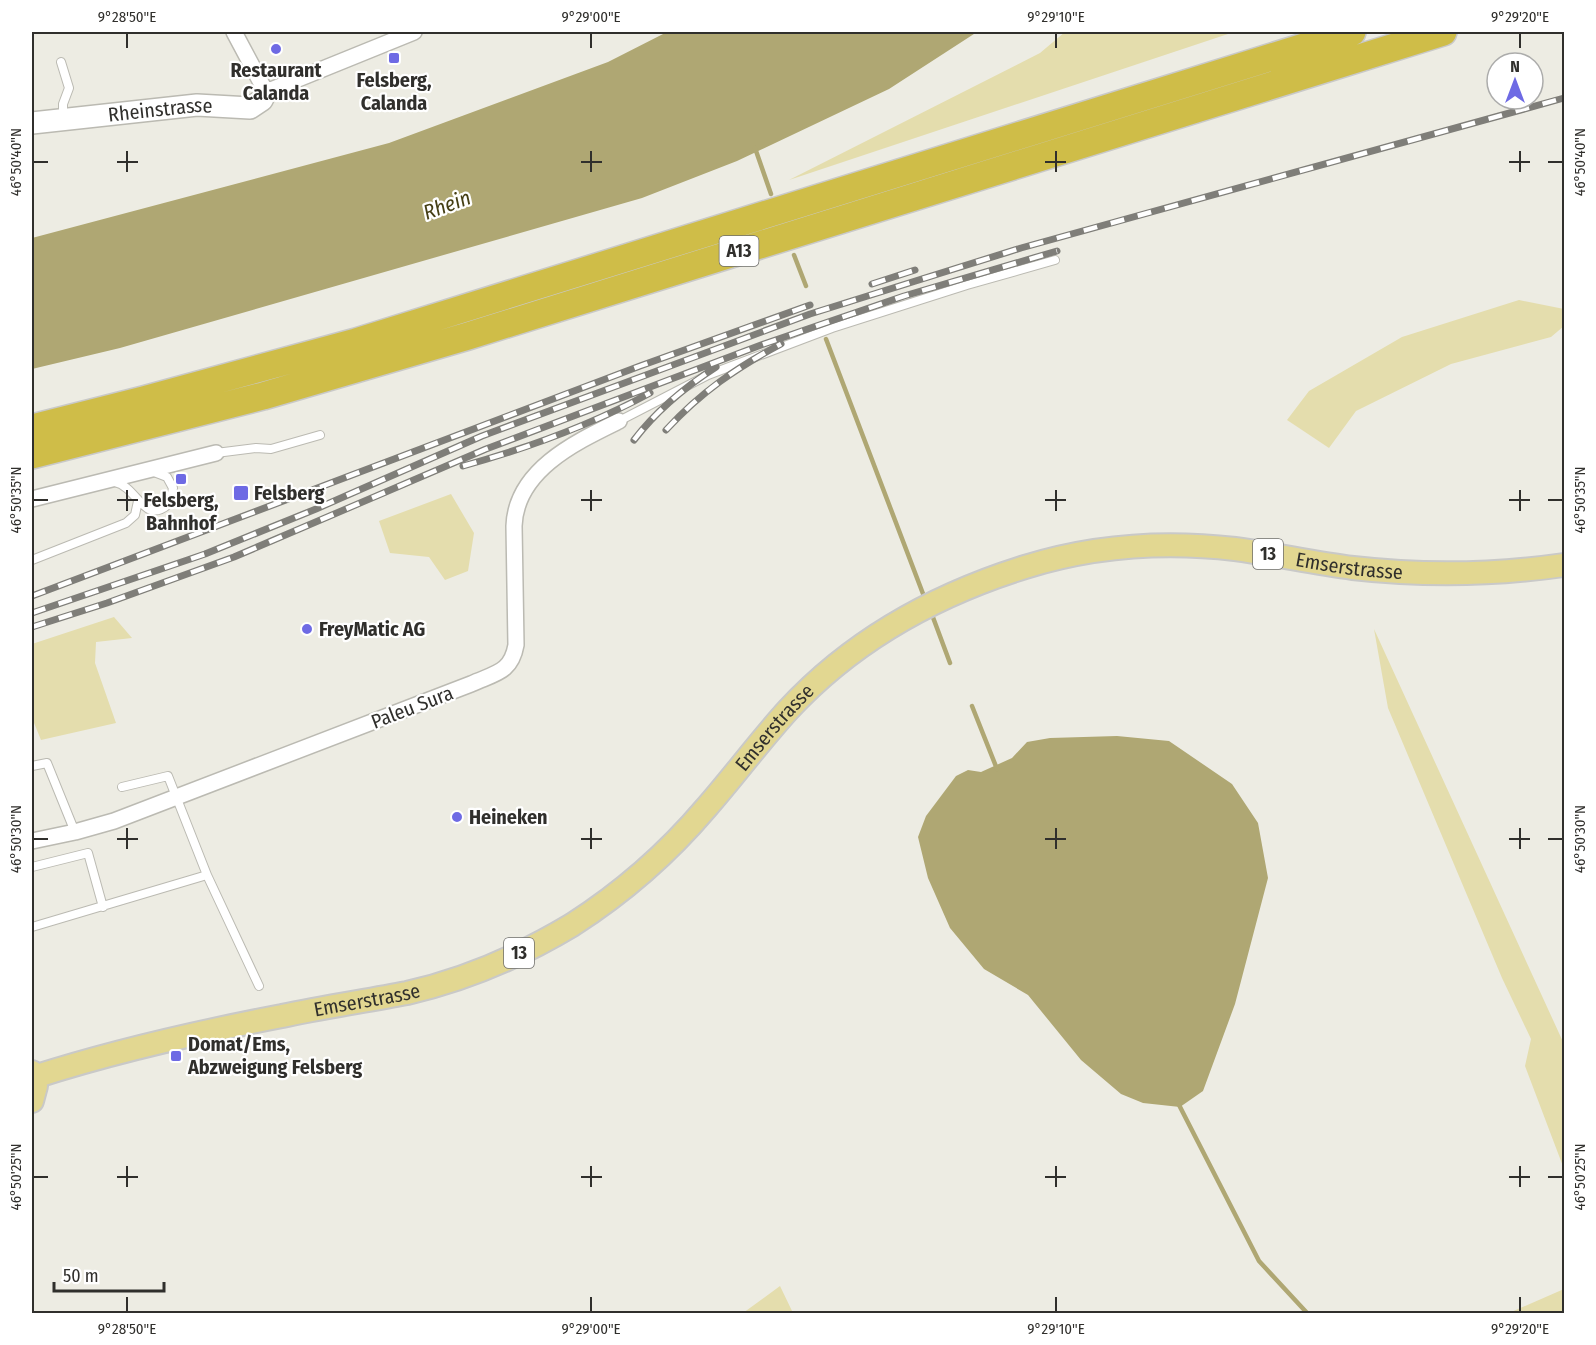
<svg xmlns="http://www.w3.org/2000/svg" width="1596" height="1345" viewBox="0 0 1596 1345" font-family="'Fira Sans Condensed',sans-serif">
<rect width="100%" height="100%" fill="#edece3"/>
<path fill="#e4ddad" d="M1065 32H1234L789 180 1040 53Z
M1519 300 1564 309V326L1551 337 1451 364 1356 411 1329 448 1287 420 1309 391 1402 337Z
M451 494 474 533 468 571 445 580 429 557 390 553 379 521Z
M114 617 132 638 96 642 95 663 116 723 41 740 32 718V644Z
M1374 629 1564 1044V1169L1525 1066 1531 1039 1502 978 1388 708Z
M780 1286 793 1313H743Z
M1564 1289V1313H1509Z"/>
<path fill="#afa773" d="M667 32H977L889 89 737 161 642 198 120 348 32 369V238L389 143 608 62Z
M1117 736 1169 741 1232 784 1258 823 1268 878 1235 1004 1203 1091 1180 1107 1143 1103 1121 1094 1081 1060 1028 995 984 969 950 928 928 878 918 837 926 816 956 776 968 770 981 772 1012 758 1027 742 1050 738Z"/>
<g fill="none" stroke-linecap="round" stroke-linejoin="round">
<path stroke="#afa773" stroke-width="4.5" d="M755 148 771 194
M794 255 806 286
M826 339 925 599
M931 612 950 663
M972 706 997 769
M1178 1103 1259 1261 1308 1314"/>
<defs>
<path id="lane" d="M61 62 69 88 63 104V118
M619 421 708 375 832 328 967 285 1055 260
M216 453 256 448 271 449 320 435
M115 482C138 487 144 527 170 503L173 488 167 477 154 472
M32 560 126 523 135 515 138 501
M32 766 47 763 75 832
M32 867 88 853 103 907
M207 875 259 986
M32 927 207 875 168 776 122 787"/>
<path id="street" d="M234 32 266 92 414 32
M32 499 216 453
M32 841 75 832 114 821 471 684C495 673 511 673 516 645L514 526C516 470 576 442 619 421"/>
<g id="secondary">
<path id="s1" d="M32 123 197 105 250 108 262 100 266 92"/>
</g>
<g id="primary">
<path d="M32 1072 36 1086 32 1101"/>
<path id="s2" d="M34 1077C115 1051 199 1032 282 1016 323 1007 366 1001 407 993 464 980 522 955 572 925 622 893 667 854 706 808 734 776 759 742 788 710 852 641 935 595 1025 567 1092 546 1165 541 1235 549 1274 554 1313 563 1353 568 1423 576 1494 575 1564 565"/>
</g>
<path id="highway" d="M32 428 143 400 356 342 1352 32
M32 455 263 396 468 336 1443 32"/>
</defs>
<use href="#lane" stroke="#bbbab2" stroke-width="10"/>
<use href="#street" stroke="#bbbab2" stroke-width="18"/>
<use href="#secondary" stroke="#bbbab2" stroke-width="24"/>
<use href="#primary" stroke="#c9c9c8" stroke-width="26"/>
<use href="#highway" stroke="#c9c9c8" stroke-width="30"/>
<use href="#lane" stroke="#fff" stroke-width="8"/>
<use href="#street" stroke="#fff" stroke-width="15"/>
<use href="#secondary" stroke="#fff" stroke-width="21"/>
<use href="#primary" stroke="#e2d791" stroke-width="22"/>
<use href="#highway" stroke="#cfbd48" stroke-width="27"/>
<defs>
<path id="rail" d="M872 284 915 270
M666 430C701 392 736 368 781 344
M634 440C657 410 685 387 716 367
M463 466C528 448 591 425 650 393
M32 596 640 366 810 305
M32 613 205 554 316 509 482 436 810 314 1021 248 1564 98
M32 627 107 603 234 557 486 449 761 345 904 296 1057 251"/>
</defs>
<use href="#rail" stroke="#7f7e79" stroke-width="7"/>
<use href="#rail" stroke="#fff" stroke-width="4.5" stroke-dasharray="14" stroke-linecap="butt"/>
</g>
<path fill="none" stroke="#302f2c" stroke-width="2" d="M127 33V48M591 33V48M1056 33V48M1520 33V48M127 151V172M591 151V172M1056 151V172M1520 151V172M33 162H48M117 162H138M581 162H602M1045 162H1066M1509 162H1530M1548 162H1563M127 490V511M591 490V511M1056 490V511M1520 490V511M33 500H48M117 500H138M581 500H602M1045 500H1066M1509 500H1530M1548 500H1563M127 828V849M591 828V849M1056 828V849M1520 828V849M33 839H48M117 839H138M581 839H602M1045 839H1066M1509 839H1530M1548 839H1563M127 1166V1187M591 1166V1187M1056 1166V1187M1520 1166V1187M33 1177H48M117 1177H138M581 1177H602M1045 1177H1066M1509 1177H1530M1548 1177H1563M127 1297V1312M591 1297V1312M1056 1297V1312M1520 1297V1312"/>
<g fill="#6e6ae4" stroke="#fff" stroke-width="2">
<circle cx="276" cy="49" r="6"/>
<rect x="388" y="52" width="12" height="12" rx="3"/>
<rect x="175" y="473" width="12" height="12" rx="3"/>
<rect x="233" y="485" width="16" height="16" rx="3"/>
<circle cx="307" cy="629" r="6"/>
<circle cx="457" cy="817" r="6"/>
<rect x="170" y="1050" width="12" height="12" rx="3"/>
</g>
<g text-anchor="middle" stroke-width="4.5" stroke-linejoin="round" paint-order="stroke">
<g fill="#fff" stroke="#6e6d6b" stroke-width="1.5">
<rect x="719.5" y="236" width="39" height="30" rx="4.5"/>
<rect x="1253" y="539" width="30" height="30" rx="4.5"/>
<rect x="504" y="938" width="30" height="30" rx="4.5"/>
</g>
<g font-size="18" font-weight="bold" fill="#302f2c">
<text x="739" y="257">A13</text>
<text x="1268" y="560">13</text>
<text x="519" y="959">13</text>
</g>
<g font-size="20" font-weight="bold" fill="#302f2c" stroke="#fff" text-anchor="start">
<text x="276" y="77" text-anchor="middle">Restaurant<tspan x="276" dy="23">Calanda</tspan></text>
<text x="394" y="87" text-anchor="middle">Felsberg,<tspan x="394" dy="23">Calanda</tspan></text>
<text x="254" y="500">Felsberg</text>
<text x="181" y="507" text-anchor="middle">Felsberg,<tspan x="181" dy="23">Bahnhof</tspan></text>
<text x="319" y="636">FreyMatic AG</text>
<text x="469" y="824">Heineken</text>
<text x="188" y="1051">Domat/Ems,<tspan x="188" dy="23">Abzweigung Felsberg</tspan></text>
</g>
<g font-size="20" fill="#302f2c" stroke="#fff">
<text dy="7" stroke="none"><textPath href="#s1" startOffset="129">Rheinstrasse</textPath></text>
<text dy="7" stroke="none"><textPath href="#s2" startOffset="1476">Emserstrasse</textPath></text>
<text transform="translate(412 707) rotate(-21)" y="7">Paleu Sura</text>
<text dy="7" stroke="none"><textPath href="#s2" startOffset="846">Emserstrasse</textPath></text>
<text dy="7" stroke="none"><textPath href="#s2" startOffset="342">Emserstrasse</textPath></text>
</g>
<g font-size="21" font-style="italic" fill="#453f15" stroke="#fff">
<text transform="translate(447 205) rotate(-20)" y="7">Rhein</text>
</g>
</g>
<rect width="1596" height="1345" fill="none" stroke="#ffffff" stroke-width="66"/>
<g transform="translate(1515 81)"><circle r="28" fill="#ffffff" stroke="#acacab" stroke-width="1.5"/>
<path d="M0-4.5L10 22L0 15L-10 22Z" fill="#6e6ae4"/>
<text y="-9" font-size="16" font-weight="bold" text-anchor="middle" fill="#302f2c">N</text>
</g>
<path d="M54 1282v9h110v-9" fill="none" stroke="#302f2c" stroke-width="3"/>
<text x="63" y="1282" font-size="18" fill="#302f2c" stroke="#ffffff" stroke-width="4.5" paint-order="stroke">50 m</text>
<rect x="33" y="33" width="1530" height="1279" fill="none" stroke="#302f2c" stroke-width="2"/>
<g font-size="15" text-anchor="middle" fill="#302f2c">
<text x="127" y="22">9°28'50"E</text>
<text x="591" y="22">9°29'00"E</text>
<text x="1056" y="22">9°29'10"E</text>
<text x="1520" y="22">9°29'20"E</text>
<text transform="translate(16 162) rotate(-90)" y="5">46°50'40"N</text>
<text transform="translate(1580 162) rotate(-90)" y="5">46°50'40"N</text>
<text transform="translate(16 500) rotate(-90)" y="5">46°50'35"N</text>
<text transform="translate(1580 500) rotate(-90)" y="5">46°50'35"N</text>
<text transform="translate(16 839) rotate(-90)" y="5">46°50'30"N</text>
<text transform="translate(1580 839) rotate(-90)" y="5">46°50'30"N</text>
<text transform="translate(16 1177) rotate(-90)" y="5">46°50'25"N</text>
<text transform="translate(1580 1177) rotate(-90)" y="5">46°50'25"N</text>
<text x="127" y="1334">9°28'50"E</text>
<text x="591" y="1334">9°29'00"E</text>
<text x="1056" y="1334">9°29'10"E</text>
<text x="1520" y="1334">9°29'20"E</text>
</g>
</svg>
